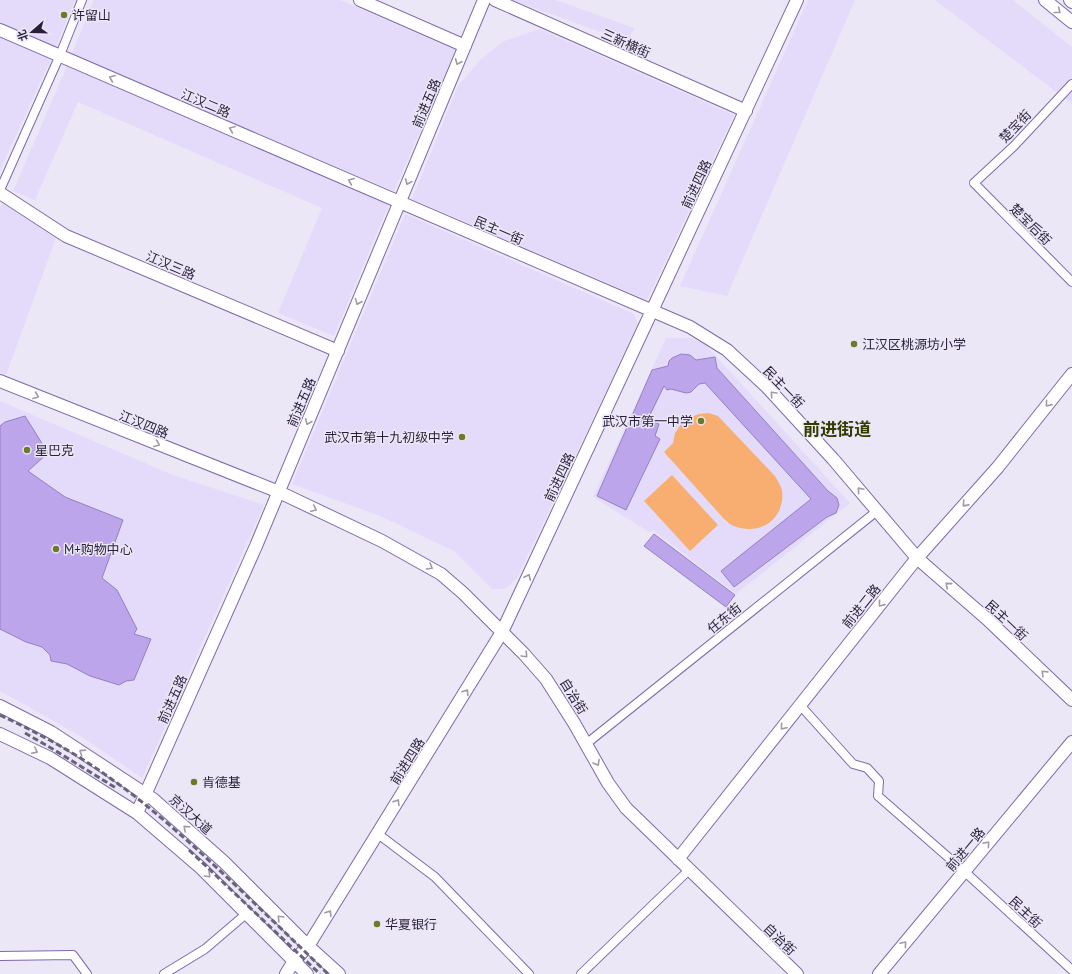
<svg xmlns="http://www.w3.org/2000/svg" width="1072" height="974" viewBox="0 0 1072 974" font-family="'PT Sans','Noto Sans SC',sans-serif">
<rect width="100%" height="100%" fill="#ebe7f6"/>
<path fill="#e4dbfb" d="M0 0H75L56 47 0 24Z
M94 0H340L456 50 394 191 71 55Z
M512 0H556L634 28 628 42Z
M808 0H855L727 296 680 286Z
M935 0H1013L1072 47V104Z
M540 29 734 115 647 300 412 199 458 86 479 61 504 41Z
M0 36 52 57 0 170Z
M67 66 389 204 334 336 278 313 322 208 78 102 35 200 13 191Z
M3 202 56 238 6 375 0 373V208Z
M405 214 634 314 638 324 517 578 505 589H492L454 551 380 516 292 484Z
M666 338H692L706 345 850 503 736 594 654 531 649 532 593 497Z
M0 401 173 475 264 505 142 778 82 737 0 691Z"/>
<path fill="#f9ae71" d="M709 413 718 416 775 476C777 479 779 483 781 487 783 493 783 499 781 505 776 526 753 534 734 526 730 525 727 521 724 519L664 452 673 443 675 433 684 420 699 414Z
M672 475 718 525 690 551 644 501Z"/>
<path fill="#bca5eb" stroke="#957fc3" d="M681 354 690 355 696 360 715 357 717 368 828 491 837 498 839 505 836 513 827 517 734 587 721 571 811 499 705 383 699 384 691 392 686 393 671 389 667 390 664 386 648 419 659 424 655 436 660 439 626 510 597 496 652 370 668 366 669 361 672 358Z
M25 416 48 453 28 471 65 497 123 520 102 578 117 590 137 629 134 634 151 639 134 680 126 681 119 685 90 676 67 664 51 661 50 655 42 647 26 642 0 629V426L5 422Z
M654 534 735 595 726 607 644 546Z"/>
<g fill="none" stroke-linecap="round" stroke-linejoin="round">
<defs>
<path id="street" d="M1072 84 1014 146 974 183 1072 282
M0 190 60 55 82 0
M800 705 853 764 867 768 879 781 878 796 964 871 1072 970
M586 744 877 511
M378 834 435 877 529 974
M0 956 73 955 87 974
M164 974 205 949 246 914
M581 974 689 870"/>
<path id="secondary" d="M360 0 465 46
M495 0 746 111
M1045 0 1072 22
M1070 0 1072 2
M0 30 690 327 727 350 766 386 833 459 917 558 987 619 1072 700
M0 193 66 236 338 351
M0 381 279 492 382 541 441 574 463 593 524 654 546 679 574 723 608 783 626 808 797 974
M0 706 51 732 153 799 224 862 308 946 339 974
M0 734 50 758 137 813 201 868 307 974
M137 813 256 546 484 0
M678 859 917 558 998 467 1072 374
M286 974 294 961 308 946 502 632 797 0
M879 974 1072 742"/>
</defs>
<use href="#street" stroke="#7f69ab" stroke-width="10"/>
<use href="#secondary" stroke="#7f69ab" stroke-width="14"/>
<use href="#street" stroke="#fff" stroke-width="8"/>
<use href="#secondary" stroke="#fff" stroke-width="12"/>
<path stroke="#6a627a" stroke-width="3" stroke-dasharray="6 3" stroke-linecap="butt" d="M0 715C38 733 76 753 110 778 143 801 172 827 201 853 244 893 286 933 328 974
M25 733 51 748 116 788
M189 850 320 974"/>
</g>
<defs><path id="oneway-chevron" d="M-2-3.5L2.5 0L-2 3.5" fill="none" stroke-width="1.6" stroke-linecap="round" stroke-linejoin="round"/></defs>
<g stroke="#9f9aa7">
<use href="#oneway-chevron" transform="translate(1058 11) rotate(39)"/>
<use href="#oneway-chevron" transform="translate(458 62) rotate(113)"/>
<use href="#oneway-chevron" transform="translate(112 78) rotate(-157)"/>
<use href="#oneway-chevron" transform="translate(232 129) rotate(-157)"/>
<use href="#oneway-chevron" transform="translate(351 181) rotate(-157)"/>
<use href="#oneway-chevron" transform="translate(408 182) rotate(113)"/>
<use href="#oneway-chevron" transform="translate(358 302) rotate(113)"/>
<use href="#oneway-chevron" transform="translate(773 394) rotate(-133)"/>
<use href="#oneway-chevron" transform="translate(36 396) rotate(22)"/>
<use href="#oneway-chevron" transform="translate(1048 404) rotate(129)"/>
<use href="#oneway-chevron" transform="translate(308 422) rotate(113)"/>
<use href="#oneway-chevron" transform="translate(157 444) rotate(22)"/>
<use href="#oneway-chevron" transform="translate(860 490) rotate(-131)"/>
<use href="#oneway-chevron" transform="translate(965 504) rotate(132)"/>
<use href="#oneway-chevron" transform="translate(314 509) rotate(25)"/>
<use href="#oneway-chevron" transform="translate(430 567) rotate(31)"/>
<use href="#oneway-chevron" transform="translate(528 577) rotate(-65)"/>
<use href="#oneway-chevron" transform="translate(948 585) rotate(-139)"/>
<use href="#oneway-chevron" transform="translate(881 604) rotate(129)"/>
<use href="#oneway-chevron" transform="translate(525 655) rotate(47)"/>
<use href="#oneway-chevron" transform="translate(1044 673) rotate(-136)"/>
<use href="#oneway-chevron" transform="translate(466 692) rotate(-58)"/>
<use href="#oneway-chevron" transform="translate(783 727) rotate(129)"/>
<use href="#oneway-chevron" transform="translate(35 751) rotate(26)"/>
<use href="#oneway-chevron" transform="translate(82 752) rotate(-147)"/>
<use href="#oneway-chevron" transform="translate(597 763) rotate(60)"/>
<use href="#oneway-chevron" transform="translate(397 802) rotate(-58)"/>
<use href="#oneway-chevron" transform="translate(186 828) rotate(-138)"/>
<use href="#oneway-chevron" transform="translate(987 844) rotate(-50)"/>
<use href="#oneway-chevron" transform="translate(208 875) rotate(45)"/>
<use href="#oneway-chevron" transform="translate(329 913) rotate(-58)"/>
<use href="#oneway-chevron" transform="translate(280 918) rotate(-135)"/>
<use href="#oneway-chevron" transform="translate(904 944) rotate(-50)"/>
</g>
<g fill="#6c7a28" stroke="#ebe7f6" stroke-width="1.5">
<circle cx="64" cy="15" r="4"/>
<circle cx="854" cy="344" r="4"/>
<circle cx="701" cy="421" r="4"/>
<circle cx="462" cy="437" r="4"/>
<circle cx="27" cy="450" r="4"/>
<circle cx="56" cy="549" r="4"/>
<circle cx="194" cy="782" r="4"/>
<circle cx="377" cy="924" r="4"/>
</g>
<g text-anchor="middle" stroke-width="3" stroke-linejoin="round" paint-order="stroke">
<g font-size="13" fill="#291f3b" stroke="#ebe7f6" text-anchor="start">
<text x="72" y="20">许留山</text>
<text x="862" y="349">江汉区桃源坊小学</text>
<text x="693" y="426" text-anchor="end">武汉市第一中学</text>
<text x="454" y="442" text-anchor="end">武汉市第十九初级中学</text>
<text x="35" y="455">星巴克</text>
<text x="64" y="554">M+购物中心</text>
<text x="202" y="787">肯德基</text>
<text x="385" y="929">华夏银行</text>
</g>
<g font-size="13" fill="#291f3b" stroke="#ebe7f6">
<text transform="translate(626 43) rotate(24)" y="5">三新横街</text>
<text transform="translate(206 103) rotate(23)" y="5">江汉二路</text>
<text transform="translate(426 103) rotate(-67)" y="5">前进五路</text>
<text transform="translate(1015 126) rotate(-46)" y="5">楚宝街</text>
<text transform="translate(696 184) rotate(-65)" y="5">前进四路</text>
<text transform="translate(1031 224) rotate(45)" y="5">楚宝后街</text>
<text transform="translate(499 230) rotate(23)" y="5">民主一街</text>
<text transform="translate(171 265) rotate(23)" y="5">江汉三路</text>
<text transform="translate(784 387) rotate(46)" y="5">民主一街</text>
<text transform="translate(301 402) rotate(-67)" y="5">前进五路</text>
<text transform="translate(144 424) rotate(22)" y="5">江汉四路</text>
<text transform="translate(559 477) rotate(-65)" y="5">前进四路</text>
<text transform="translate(861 606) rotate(-51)" y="5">前进二路</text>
<text transform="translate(724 618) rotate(-39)" y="5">任东街</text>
<text transform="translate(1007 620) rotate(43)" y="5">民主一街</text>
<text transform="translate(574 696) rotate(58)" y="5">自治街</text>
<text transform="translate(172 699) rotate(-66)" y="5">前进五路</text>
<text transform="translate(407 761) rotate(-58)" y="5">前进四路</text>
<text transform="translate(191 814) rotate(42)" y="5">京汉大道</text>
<text transform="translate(965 849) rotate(-50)" y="5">前进一路</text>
<text transform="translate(1026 912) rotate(43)" y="5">民主街</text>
<text transform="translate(780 939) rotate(44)" y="5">自治街</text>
</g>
<g font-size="17" font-weight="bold" fill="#323b00" stroke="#ebe7f6">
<text x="837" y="435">前进街道</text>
</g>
</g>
<g transform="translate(32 32) rotate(250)" stroke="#ebe7f6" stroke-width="3" paint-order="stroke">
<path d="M0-3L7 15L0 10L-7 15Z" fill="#291f3b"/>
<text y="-6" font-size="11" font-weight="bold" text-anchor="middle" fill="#291f3b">北</text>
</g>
</svg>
